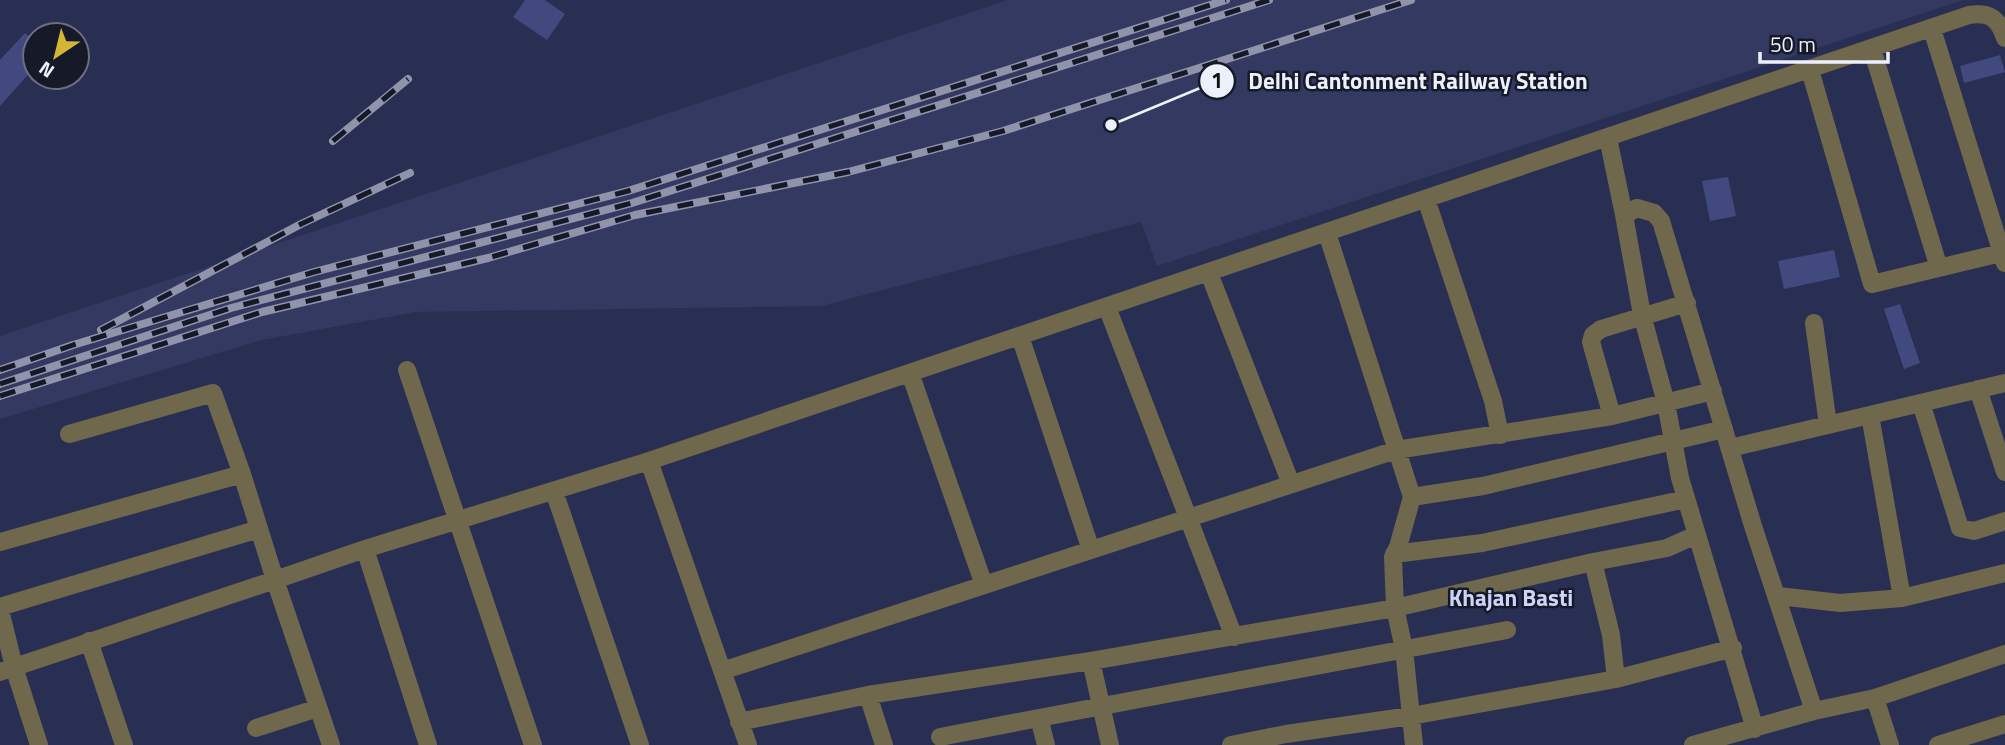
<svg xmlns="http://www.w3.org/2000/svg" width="2005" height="745" viewBox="0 0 2005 745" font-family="'Titillium Web',sans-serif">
<rect width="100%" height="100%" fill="#292f52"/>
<path fill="#333961" d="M1008 0H1963L1157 266 1141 222 822 306 416 312 262 340 0 419V336Z"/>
<path fill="#41497f" d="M525 0H545L565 14 547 40 513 17Z
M25 33 35 42V67L0 106V60Z
M2000 55 2005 72 1964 83 1960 66Z
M1728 177 1736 216 1710 221 1702 181Z
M1834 250 1840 277 1784 289 1778 261Z
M1900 304 1920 363 1904 369 1884 309Z"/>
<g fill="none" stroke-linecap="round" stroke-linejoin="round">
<path stroke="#6f684d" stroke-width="18" d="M1932 29 2005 263
M1872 49 1939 268
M1810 70 1872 284 2005 252
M1608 138 1624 215
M1426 199 1493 401 1500 435
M1327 233 1412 497 1398 547 1393 557 1395 608 1404 649 1414 745
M1209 273 1291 484
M1107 307 1234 637
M1814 323 1828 425
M1020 336 1091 550
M407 370 533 745
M910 373 984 585
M1978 389 2005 472
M1921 403 1960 528 1974 531 2005 521
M1870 415 1902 598
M1612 416 1591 342 1593 335 1601 329 1687 303
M69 434 213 393 242 474
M1730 448 2005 383
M649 461 748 745
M554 491 640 745
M1412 497 1483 486 1724 429
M0 542 242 474 275 580 0 672
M365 549 428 745
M1394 554 1482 543 1686 499
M1593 562 1611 635 1616 679
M1778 596 1840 603 1902 598 2005 573
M0 607 259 529
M0 610 14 667 39 745
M89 641 124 745
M1091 661 1110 745
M722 671 1396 450 1612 416 1713 391
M868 695 884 745
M1875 698 1890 745
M1039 718 1507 630
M739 722 868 695 1091 661 1395 608 1593 562 1667 548 1696 535
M256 728 318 708
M1755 729 1680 478 1666 403 1642 315 1624 215 1637 208 1654 213 1661 221 1753 526 1814 711 1875 698 2005 654
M940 737 1039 718 1046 745
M331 745 275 580 365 549 649 461 1969 15C1990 12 1999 19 2005 38
M1231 745 1286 734 1411 716 1616 679 1733 648
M1693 745 1814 711
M1938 745 2005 724"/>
<defs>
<path id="rail" d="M333 141 408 79
M101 330 301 224 410 173
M0 370 73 345 314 272 628 191 1226 0
M0 384 231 308 632 203 1269 0
M0 396 262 312 488 258 635 215 848 172 1003 131 1411 0"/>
</defs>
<use href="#rail" stroke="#8f94ab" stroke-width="8"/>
<use href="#rail" stroke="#161928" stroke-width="5" stroke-dasharray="16" stroke-linecap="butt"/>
</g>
<g text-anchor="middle" stroke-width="5" stroke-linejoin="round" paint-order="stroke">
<g font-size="23" font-weight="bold" fill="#ccd5f8" stroke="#161928">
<text x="1511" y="606">Khajan Basti</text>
</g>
</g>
<path fill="none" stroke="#edf1fe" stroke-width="2.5" d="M1111 125L1217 81"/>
<g fill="#edf1fe" stroke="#161928" stroke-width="2.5">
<circle cx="1111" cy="125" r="7"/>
<circle cx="1217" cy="81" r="18"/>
</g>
<g font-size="21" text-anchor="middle" font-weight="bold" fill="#111">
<text x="1217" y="88">1</text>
</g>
<g font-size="23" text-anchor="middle" font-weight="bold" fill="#edf1fe" stroke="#161928" stroke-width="5" stroke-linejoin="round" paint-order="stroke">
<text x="1418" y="89">Delhi Cantonment Railway Station</text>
</g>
<g transform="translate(56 56) rotate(215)"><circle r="33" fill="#161928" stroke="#6c6f7e" stroke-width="2"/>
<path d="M0-5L12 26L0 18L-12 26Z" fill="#d4b635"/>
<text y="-10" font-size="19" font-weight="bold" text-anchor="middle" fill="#edf1fe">N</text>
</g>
<path d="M1760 52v10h128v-10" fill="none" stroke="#edf1fe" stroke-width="3.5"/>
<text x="1770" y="52" font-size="21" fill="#edf1fe" stroke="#161928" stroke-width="5" paint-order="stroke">50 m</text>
</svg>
